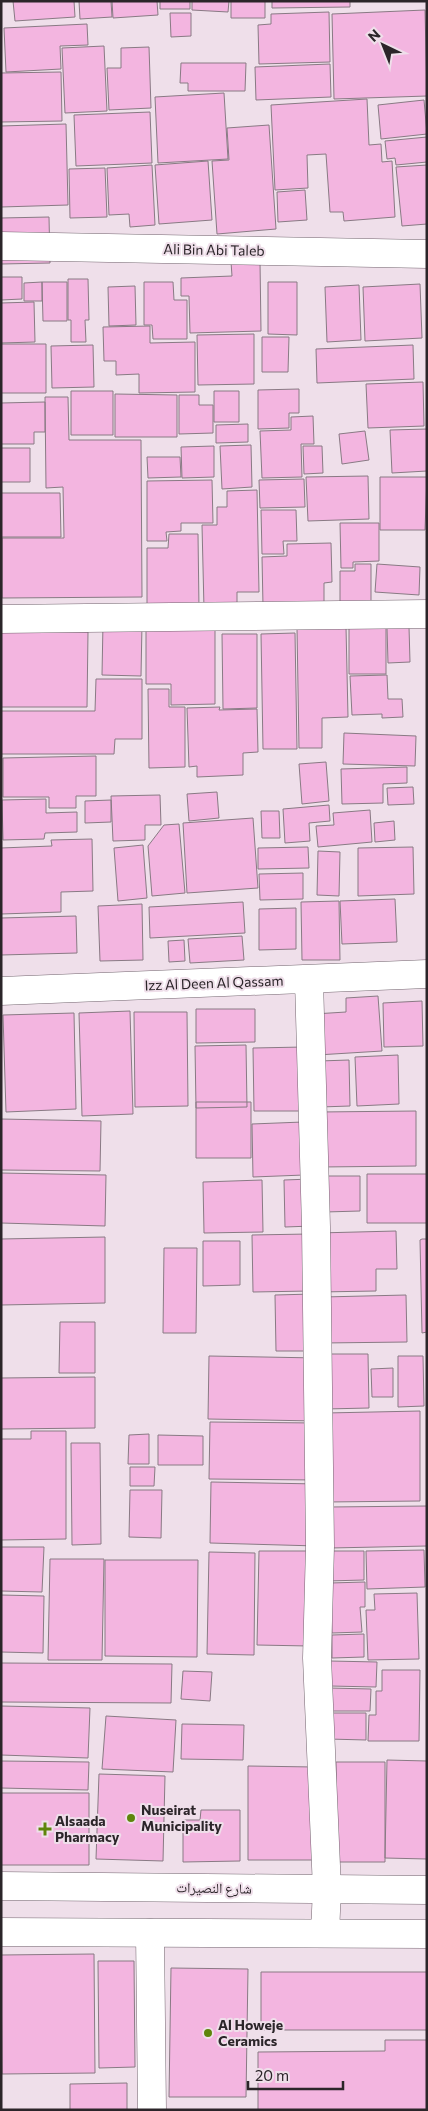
<svg xmlns="http://www.w3.org/2000/svg" width="428" height="2111" viewBox="0 0 428 2111" font-family="Commissioner,'Noto Naskh Arabic',sans-serif">
<rect width="100%" height="100%" fill="#efdfea"/>
<path fill="#f3b5e0" stroke="#897a84" d="M13 1H74L75 17 15 21Z
M79 1H111L112 17 80 19Z
M112 1H157L158 15 113 18Z
M160 1H190V9H160Z
M192 1H229L228 12 192 10Z
M231 1H265V18H231Z
M272 1H350V7L272 8Z
M425 10 427 96 334 99 332 14Z
M329 12 330 62 259 64 258 25 271 24V14Z
M170 13H191V36L171 37Z
M87 24 88 45 60 46 61 69 6 72 4 28Z
M104 46 107 111 65 113 62 48Z
M149 47 151 108 109 110 107 68H121V48Z
M181 63H246L245 91H188V83H180Z
M330 64 331 97 256 100 255 67Z
M61 72 62 121 1 122V73Z
M224 93 228 159 158 163 155 97Z
M367 99 369 145 381 144 382 162 392 161 395 217 344 221 343 212H330L326 154 307 155 308 188 275 190 271 105Z
M424 100 427 134 381 139 378 105Z
M150 112 152 163 76 166 74 115Z
M66 124 68 205 1 207V126Z
M269 125 276 229 217 234 212 161 229 160 227 128Z
M427 137V162L396 165 395 158 387 159 385 141Z
M208 161 212 220 159 224 155 165Z
M152 165 155 225 130 227 129 214 109 215 107 168Z
M427 165V224L402 226 396 167Z
M105 168 107 217 70 218 69 169Z
M305 190 307 220 278 222 277 192Z
M49 217 50 263 1 264V218Z
M231 262H260L261 331 190 333 189 296H181V278L232 276Z
M1 277H22V299L1 300Z
M68 279H88L89 320H85L86 342H71V320H68Z
M42 282H67V321H43Z
M42 282V301H24V283Z
M144 282H173L174 300H187V339H153L152 325H144Z
M268 282H297V335L268 334Z
M420 284 422 338 365 341 363 287Z
M359 285 361 340 327 342 325 287Z
M135 286 136 325 109 326 108 287Z
M34 302 35 342 1 343V303Z
M150 326V343L195 342V392L139 393V374L116 375V361H104L103 327Z
M254 334V384L198 385 197 335Z
M262 337H289L288 372H262Z
M1 344H46V393H1Z
M93 345 94 387 52 388 51 346Z
M413 345 414 379 317 383 316 349Z
M423 382 424 426 368 428 366 384Z
M299 389V413H289V428L258 429V390Z
M71 391H113V435H71Z
M214 391H239V422H214Z
M115 394 177 395V437H115Z
M179 395H199V405H213V433L179 434Z
M45 397H68L69 440H141L142 597 2 598V538H64L63 487 46 488Z
M45 402V432H34V444H1V403Z
M313 416 314 444H301L302 477 262 478 260 431 291 430V417Z
M248 424V442L216 443V425Z
M427 429V471L392 473 390 430Z
M365 431 369 460 342 464 339 434Z
M251 445 252 487 222 489 220 446Z
M214 446V477L182 478 181 447Z
M303 446H322L323 473 304 474Z
M1 448H30V482H1Z
M147 457H180L181 477 148 478Z
M368 476 369 519 308 521 306 477Z
M380 477H427L425 530H380Z
M304 479 305 507 260 508 259 480Z
M212 480 213 523H181V531L166 532 167 541H147V481Z
M257 490 259 592H237V609H204L202 525H217V507H227V491Z
M1 493H60L61 537H1Z
M261 510H296L297 541H283L284 554H262Z
M340 523H379V561L353 562V568H341Z
M169 534H198L199 609 147 610V548H168Z
M331 543 332 582 324 583V604L263 606 262 557 287 556V544Z
M355 564H371V610H340V571H355Z
M377 564 420 567 419 595 375 592Z
M103 623 142 624 141 676 102 675Z
M215 627V704L171 705V684H146V629Z
M346 627 348 717 322 718V748H299L297 628Z
M386 627V674H349V628Z
M409 627 410 662 388 663 387 628Z
M1 631 88 632 87 707H1Z
M295 633 297 749H263L261 634Z
M222 634H257V708L223 709Z
M387 675 388 699H402L403 717 382 718V714L352 715 350 676Z
M96 679H142V739H115L114 754H1V711H95Z
M148 689H169V707H185V767L149 768Z
M220 707 219 710 257 709 258 752 243 753V775L197 777V766L189 767 187 708Z
M344 733 416 736 415 766 343 764Z
M96 756V796H76V808H49V797H3V758Z
M326 762 329 801 302 804 299 764Z
M407 767V783L383 784V803L342 804 341 769Z
M413 787 414 804 388 805 387 788Z
M217 792 219 818 189 821 187 794Z
M160 795 161 825H145V840L113 841 111 796Z
M46 799V813L77 812V832L45 833 44 839 3 840 2 800Z
M111 800V822L85 823V801Z
M329 805 330 821 309 823 310 841 285 843 283 809Z
M370 810 372 842 318 847 316 826 334 825 333 813Z
M261 811H279L280 838H262Z
M253 818 258 888 187 893 183 823Z
M394 821 395 840 375 842 374 823Z
M179 824 185 893 152 896 148 846 164 825Z
M92 839 93 891 61 892V912L1 914V848L52 846 51 840Z
M143 845 147 898 118 901 114 848Z
M308 847 309 868 258 869V848Z
M413 847 414 894 358 896V848Z
M318 851 340 852 339 896 317 895Z
M303 873V899L260 900 259 874Z
M395 899 397 942 342 944 340 901Z
M339 901 340 960H302L301 902Z
M243 902 245 933 150 938 149 907Z
M142 904 143 960 100 961 98 906Z
M296 908V949L259 950V909Z
M76 916 77 953 1 955V918Z
M242 936 244 960 190 963 188 939Z
M184 940 185 961 169 962 168 941Z
M378 996 382 1051 317 1055 314 1014 346 1012V998Z
M422 1001 423 1046 384 1047 383 1003Z
M196 1009H255V1042L196 1043Z
M130 1011 133 1114 82 1116 79 1013Z
M134 1012H187L188 1106 135 1107Z
M74 1013 76 1109 6 1112 3 1015Z
M246 1045 247 1107 196 1108 195 1046Z
M304 1047 303 1111H254L253 1048Z
M398 1055 399 1104 357 1106 355 1057Z
M349 1060 350 1106 320 1107 319 1061Z
M196 1102H251V1158H196Z
M416 1111V1166L320 1167 319 1112Z
M1 1119 101 1121 100 1171 1 1170Z
M303 1122 304 1175 253 1177 252 1124Z
M1 1173 106 1175 105 1226 1 1223Z
M367 1174H427V1223H367Z
M325 1176H360V1211L325 1212Z
M311 1179 312 1226 285 1227 284 1180Z
M262 1180 263 1232 204 1233 203 1182Z
M396 1231 397 1269H376V1291L319 1292 318 1233Z
M309 1234 310 1291 253 1292 252 1235Z
M105 1237V1303L1 1305V1239Z
M422 1239H427V1332L422 1333 420 1240Z
M203 1241H240V1285L203 1286Z
M164 1248H197L196 1333H163Z
M313 1294V1351H276L275 1295Z
M406 1295 407 1342 323 1343V1297Z
M60 1322H95V1373H59Z
M324 1354H368L369 1408 325 1409Z
M209 1356 318 1358 316 1421 208 1419Z
M398 1356H423L424 1406 398 1407Z
M393 1368V1397H372L371 1369Z
M95 1377V1428L1 1429V1378Z
M420 1411V1501L326 1502V1413Z
M210 1422 317 1423 316 1480 209 1479Z
M31 1431H66V1539L1 1540V1439H31Z
M149 1434V1464H128L129 1435Z
M158 1435 203 1436V1465H158Z
M71 1443H100L101 1544 72 1545Z
M130 1467H155L154 1486H130Z
M211 1482 318 1484 317 1546 210 1543Z
M130 1490H162L161 1538 129 1537Z
M427 1506V1546L330 1548 329 1507Z
M1 1547H44L42 1592 1 1591Z
M424 1550 425 1587 367 1589 366 1551Z
M259 1551H311L309 1646 257 1645Z
M327 1551H364V1580L327 1581Z
M209 1552 255 1553 254 1655 207 1654Z
M50 1559H104L102 1660H48Z
M105 1560H198L197 1657 105 1656Z
M365 1582V1607H360L362 1632 332 1633 330 1583Z
M417 1593 419 1659 368 1660 366 1610H375L374 1594Z
M1 1595 44 1596 43 1653 1 1652Z
M364 1634V1657L332 1658V1635Z
M330 1661 377 1662 376 1687 330 1686Z
M1 1663 172 1664 171 1703 1 1702Z
M382 1670H420L419 1741H368L369 1715H376V1691H382Z
M183 1671 212 1672 210 1701 181 1699Z
M329 1688 371 1689 370 1711H329Z
M1 1706 90 1708 88 1758 1 1755Z
M329 1713H366V1740L328 1739Z
M106 1716 176 1720 173 1772 102 1769Z
M182 1724 244 1725 243 1760 181 1759Z
M387 1760 427 1761V1859L385 1858Z
M1 1761 89 1762 88 1790 1 1788Z
M336 1762H385V1862H336Z
M248 1766 314 1767V1860H248Z
M99 1774 165 1776 163 1861 96 1859Z
M1 1793H89V1865H1Z
M201 1810H240V1861L183 1862V1820H200Z
M94 1954 95 2073 2 2074 1 1955Z
M98 1961H134L135 2067 99 2068Z
M171 1968 248 1969 246 2097H169Z
M261 1972H427V2030H261Z
M385 2040H427V2110H258V2052L385 2051Z
M127 2083V2110H70V2084Z"/>
<g fill="none" stroke-linecap="round" stroke-linejoin="round">
<defs>
<path id="minor" d="M1 246 427 254
M1 619 427 614
M309 980 316 1227 320 1546 317 1658 327 1889 325 1933
M1 991 427 974
M150 1933 152 2110"/>
<path id="secondary" d="M1 1886 427 1890
M1 1932 427 1934"/>
</defs>
<use href="#minor" stroke="#746670" stroke-width="29"/>
<use href="#secondary" stroke="#746670" stroke-width="29"/>
<use href="#minor" stroke="#fff" stroke-width="28"/>
<use href="#secondary" stroke="#fff" stroke-width="28"/>
</g>
<g fill="#5e850b" stroke="#efdfea" stroke-width="2">
<circle cx="131" cy="1818" r="5"/>
<path d="M42.5 1821.5h5v5h5v5h-5v5h-5v-5h-5v-5h5z"/>
<circle cx="208" cy="2033" r="5"/>
</g>
<g text-anchor="middle" stroke-width="4" stroke-linejoin="round" paint-order="stroke">
<g font-size="14" fill="#2b2529" stroke="#efdfea">
<text transform="translate(214 250) rotate(1)" y="5">Ali Bin Abi Taleb</text>
<text transform="translate(214 983) rotate(-2)" y="5">Izz Al Deen Al Qassam</text>
<text transform="translate(214 1888) rotate(1)" y="5">شارع النصيرات</text>
</g>
<g font-size="14" font-weight="bold" fill="#2b2529" stroke="#efdfea" text-anchor="start">
<text x="141" y="1815">Nuseirat<tspan x="141" dy="16">Municipality</tspan></text>
<text x="55" y="1826">Alsaada<tspan x="55" dy="16">Pharmacy</tspan></text>
<text x="218" y="2030">Al Howeje<tspan x="218" dy="16">Ceramics</tspan></text>
</g>
</g>
<rect width="428" height="2111" fill="none" stroke="#2b2529" stroke-width="5"/>
<g transform="translate(383 45) rotate(317)" stroke="#efdfea" stroke-width="4" paint-order="stroke">
<path d="M0-4L9 19L0 12L-9 19Z" fill="#2b2529"/>
<text y="-8" font-size="14" font-weight="bold" text-anchor="middle" fill="#2b2529">N</text>
</g>
<path d="M248 2081v8h95v-8" fill="none" stroke="#2b2529" stroke-width="2.5"/>
<text x="255" y="2081" font-size="15" fill="#2b2529" stroke="#efdfea" stroke-width="4" paint-order="stroke">20 m</text>
</svg>
